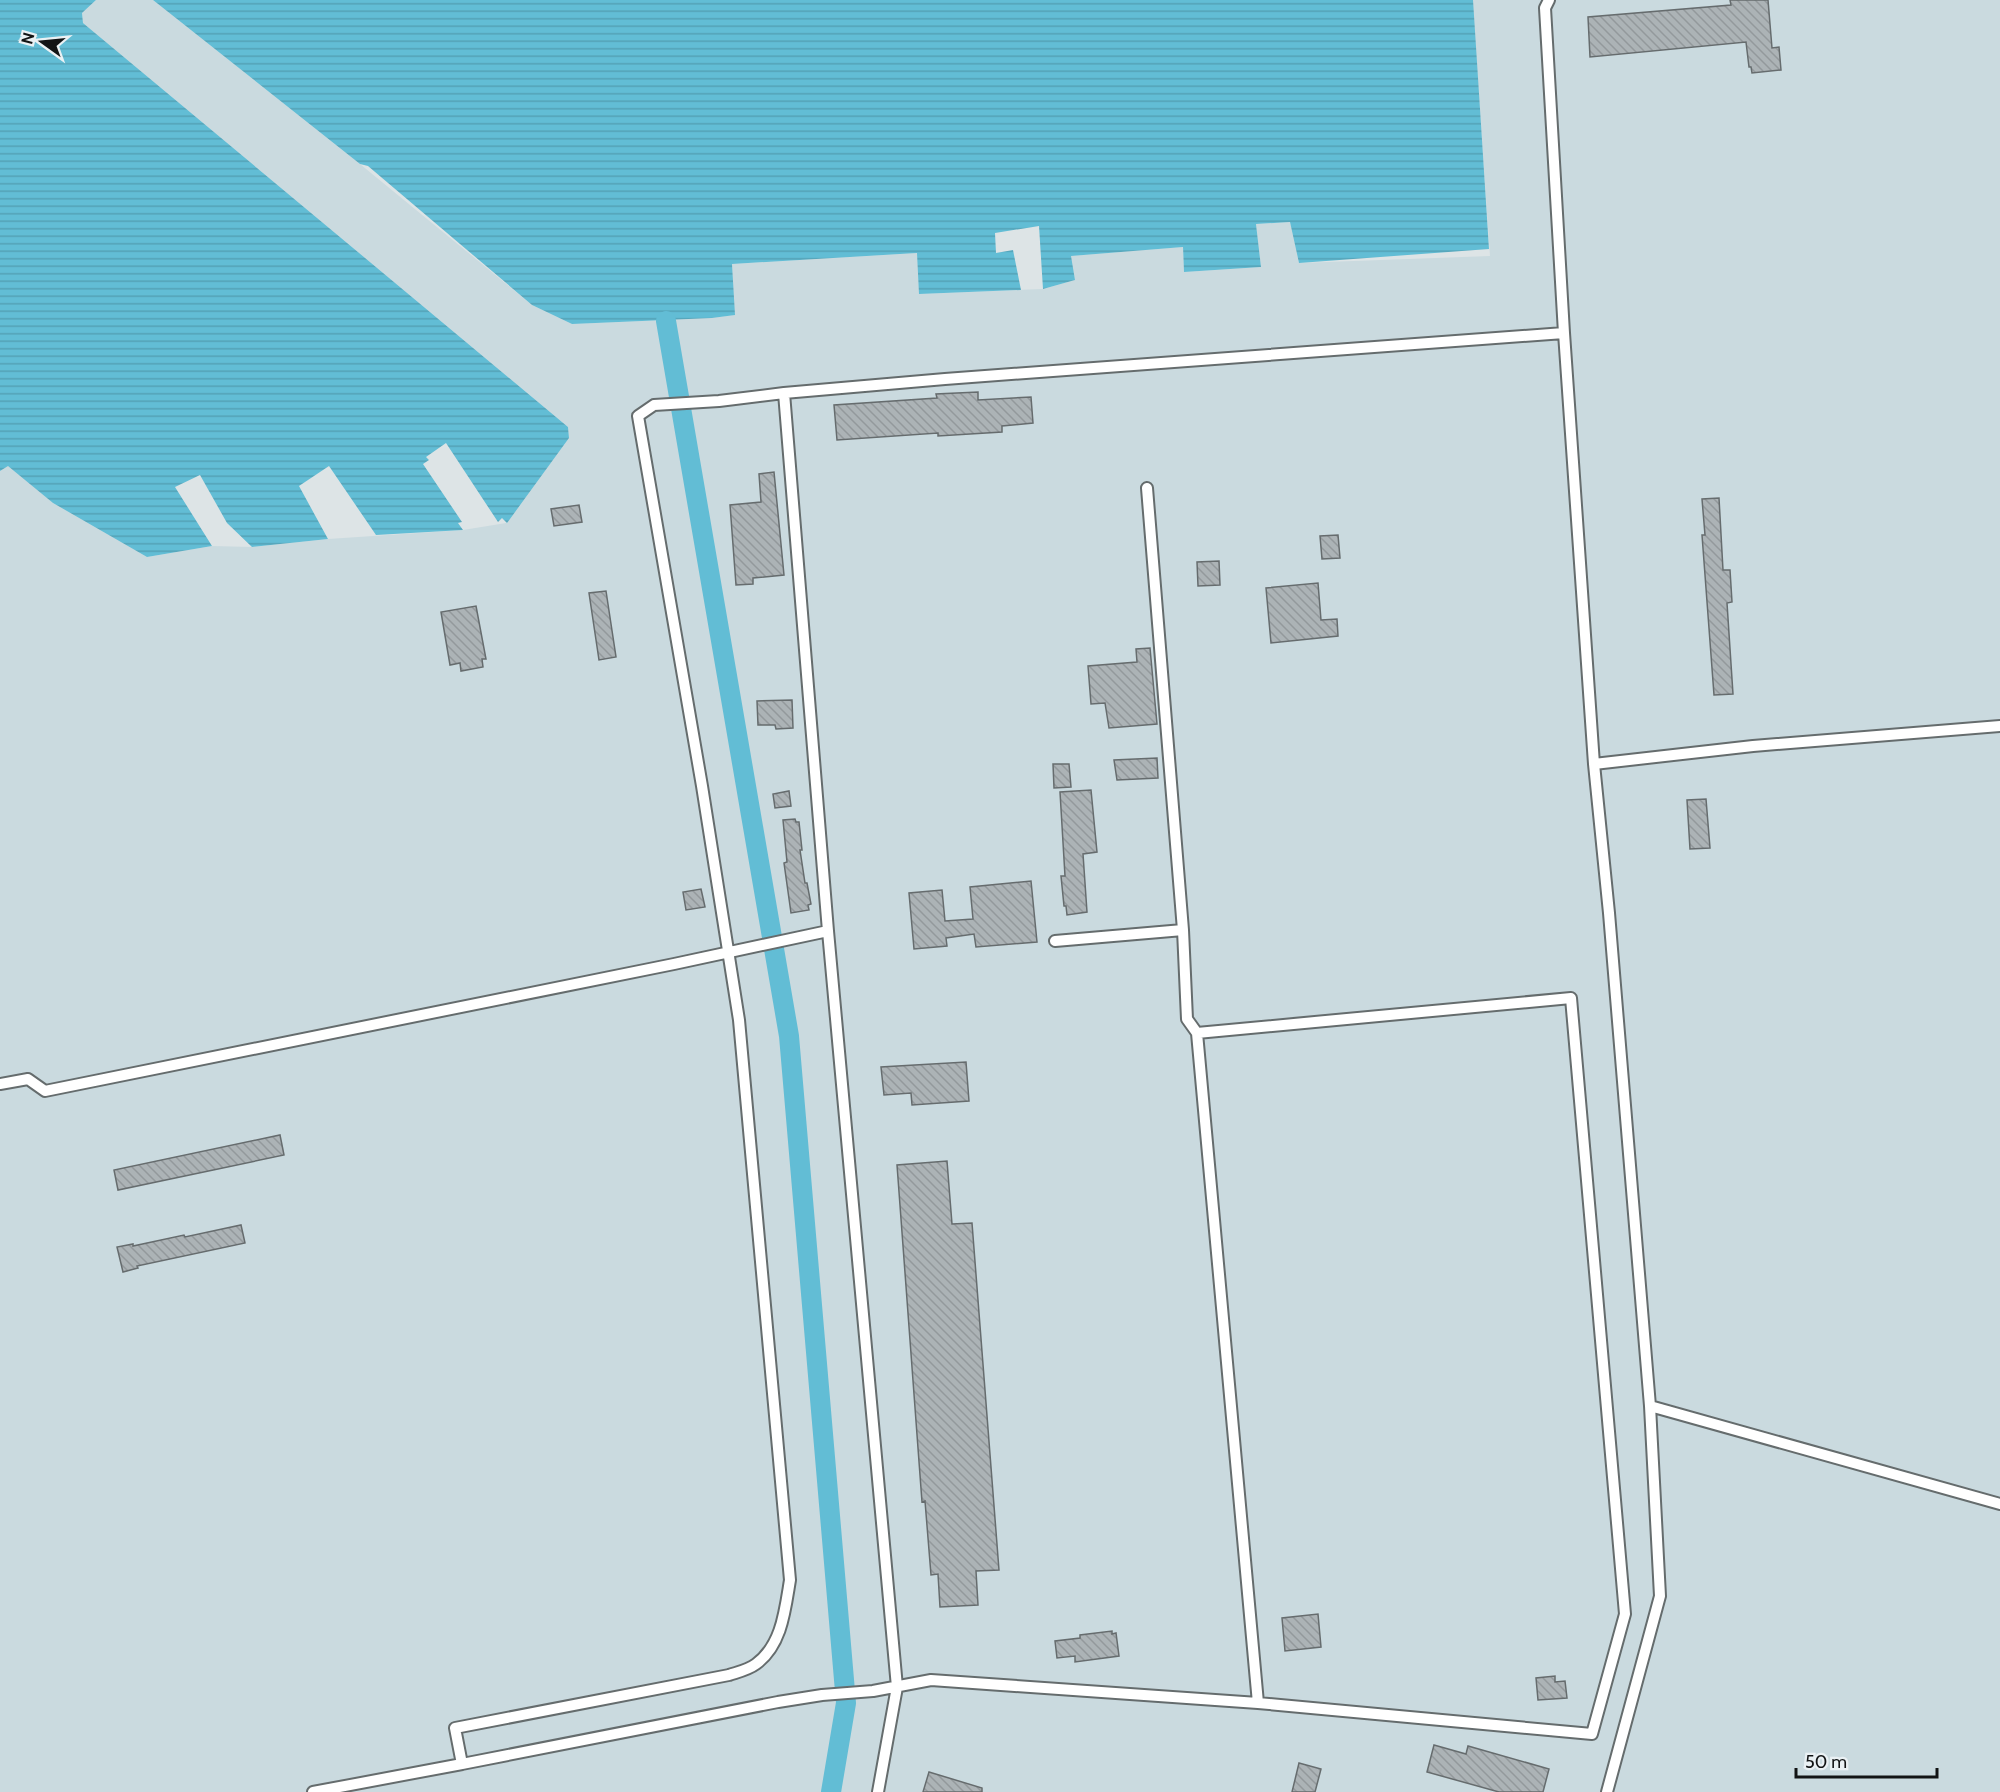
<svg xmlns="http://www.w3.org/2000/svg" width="2000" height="1792" viewBox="0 0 2000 1792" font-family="Cabin,sans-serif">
<defs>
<pattern id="water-rules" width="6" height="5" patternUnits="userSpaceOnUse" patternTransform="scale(1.5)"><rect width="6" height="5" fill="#62bdd5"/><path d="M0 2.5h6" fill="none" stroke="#54a2b6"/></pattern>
<pattern id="building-back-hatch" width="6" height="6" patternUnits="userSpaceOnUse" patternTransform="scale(1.5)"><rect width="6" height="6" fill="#acb3b6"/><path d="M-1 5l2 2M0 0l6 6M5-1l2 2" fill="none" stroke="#93999c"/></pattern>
</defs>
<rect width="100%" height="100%" fill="#dde4e6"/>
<path fill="#cadadf" d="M96 0H153L360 164 532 305 572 324 712 318 734 315 732 264 918 253 920 294 1043 289 1075 280 1070 256 1183 247 1184 272 1261 267 1256 224 1290 222 1299 263 1490 256 1472 0H2000V1792H0V471L8 465 53 503 147 557 212 546 252 547 328 539 463 530 506 523 569 438 568 427 83 23 82 13Z"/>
<path fill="url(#water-rules)" d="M0 0H96L82 13 83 23 568 427 569 438 507 523 502 518 498 522 446 443 426 457 429 460 423 464 462 522 458 523 463 530 376 535 329 466 299 486 328 539 252 547 227 523 200 475 175 487 212 546 147 557 53 503 8 466 0 471Z
M153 0H1473L1489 249 1299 263 1290 222 1256 224 1261 267 1184 272 1183 247 1071 256 1075 280 1043 289 1039 226 995 233 996 253 1013 250 1021 290 919 294 917 253 732 264 735 315 712 318 572 324 532 305 368 166 360 164Z"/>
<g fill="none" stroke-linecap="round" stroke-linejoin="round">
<path stroke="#62bdd5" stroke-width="20" d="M666 321 789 1036 846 1703 831 1792"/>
</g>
<path fill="url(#building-back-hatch)" stroke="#666c6e" stroke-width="1.5" d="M1730 0H1768L1772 48 1779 47 1781 70 1752 73 1751 67H1749L1746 42 1590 57 1588 17 1731 5Z
M978 392V400L1031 397 1033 423 1002 426V432L938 436V433L837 440 834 405 937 398 936 394Z
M774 472 784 575 753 578V584L736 585 730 505 761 502 759 474Z
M1719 498 1723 570H1730L1732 602 1727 603 1733 694 1714 695 1702 535H1705L1702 499Z
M579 505 582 522 554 526 551 509Z
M1338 535 1340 558 1322 559 1320 536Z
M1219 561 1220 585 1198 586 1197 562Z
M1318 583 1321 620 1337 619 1338 636 1271 643 1266 588Z
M606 591 616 657 599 660 589 593Z
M476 606 486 659H482L483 667 461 671 460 663 450 665 441 612Z
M1150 648 1157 724 1109 728 1105 703 1091 704 1088 666 1137 662 1136 649Z
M792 700 793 728 776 729 775 725H758L757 701Z
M1157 758 1158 778 1117 780 1114 760Z
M1053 764H1069L1071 787 1054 788Z
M1091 790 1097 852 1083 854 1087 912 1067 915 1066 906H1064L1061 876H1065L1060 792Z
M789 791 791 806 775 808 773 794Z
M1706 799 1710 848 1690 849 1687 800Z
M795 819 796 822H799L802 850H800L805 883H807L811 904 808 905 809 910 791 913 784 863 787 862 783 820Z
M1031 881 1037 942 976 947 974 934 946 938 947 946 914 949 909 893 942 890 945 921 973 919 970 887Z
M701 889 705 907 686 910 683 892Z
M966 1062 969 1101 912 1105 911 1093 884 1095 881 1067Z
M280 1135 284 1155 118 1190 114 1170Z
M947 1161 952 1224 972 1223 999 1570 976 1571 978 1605 940 1607 938 1574 931 1575 925 1501 922 1502 897 1165Z
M241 1225 245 1243 137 1266 138 1268 123 1272 117 1247 133 1244V1246L184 1235 185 1237Z
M1318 1614 1321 1647 1285 1651 1282 1618Z
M1112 1631V1634L1116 1633 1119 1656 1075 1662V1656L1057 1658 1055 1641 1080 1638V1635Z
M1555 1676V1682L1565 1681 1567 1698 1538 1700 1536 1678Z
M1434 1745 1466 1754 1468 1746 1549 1769 1543 1792H1499L1427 1772Z
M1299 1763 1321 1769 1315 1792H1292Z
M929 1772 982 1788V1792H923Z"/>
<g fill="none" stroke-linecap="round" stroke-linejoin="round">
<defs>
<path id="lane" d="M1549 0 1545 8 1564 333 1594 764 1609 913 1650 1406 1660 1596 1607 1792
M784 393 828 931 897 1687 878 1792
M1147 488 1183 930 1187 1019 1197 1033 1258 1703
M1594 764 1753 746 2000 726
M1055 941 1183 930
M0 1084 28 1079 45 1091 674 964 828 931
M1650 1406 2000 1504
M462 1764 778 1702 822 1695 873 1691 931 1680 1258 1703 1592 1734 1625 1614 1571 998 1197 1033
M313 1792 462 1764 455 1728 729 1675C738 1672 748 1670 756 1664 782 1645 785 1610 790 1580L739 1020 702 786 638 416 654 405 719 401 784 393 945 379 1564 333"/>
</defs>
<use href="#lane" stroke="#656c6d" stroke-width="14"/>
<use href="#lane" stroke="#fff" stroke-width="10"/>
</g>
<g transform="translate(42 42) rotate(285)" stroke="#eaf1f4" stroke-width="4.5" paint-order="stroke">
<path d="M0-4.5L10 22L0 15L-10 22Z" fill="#121415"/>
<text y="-9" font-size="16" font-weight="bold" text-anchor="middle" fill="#121415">N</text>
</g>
<path d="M1796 1768v9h141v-9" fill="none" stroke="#121415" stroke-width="3"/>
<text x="1805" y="1768" font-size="18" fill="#121415" stroke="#eaf1f4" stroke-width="4.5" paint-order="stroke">50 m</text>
</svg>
